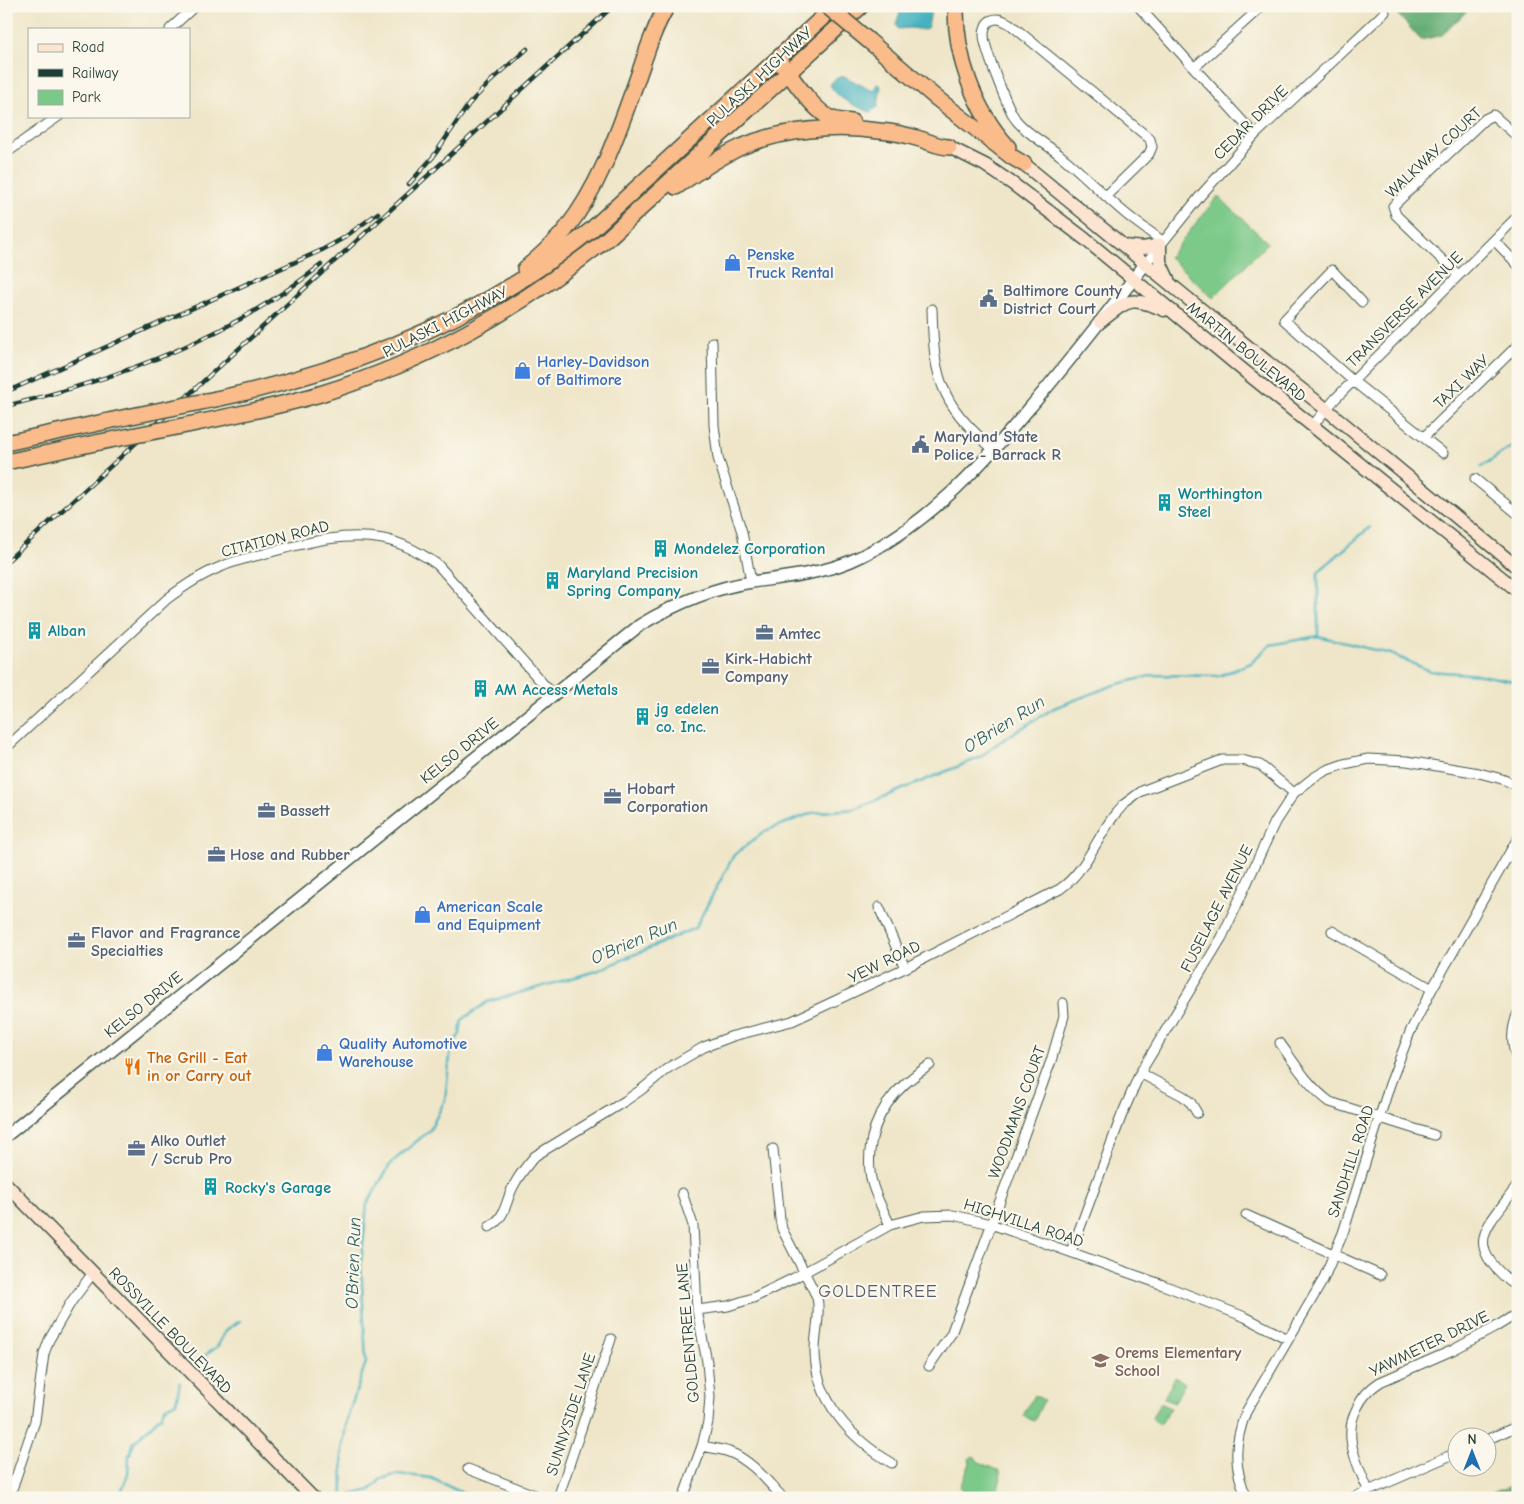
<svg xmlns="http://www.w3.org/2000/svg" width="1524" height="1504" viewBox="0 0 1524 1504" font-family="'Comic Neue',sans-serif">
<rect width="100%" height="100%" fill="#fbf7ec"/>
<filter id="ink" filterUnits="userSpaceOnUse"><feTurbulence type="fractalNoise" baseFrequency=".02" numOctaves="2"/><feDisplacementMap in="SourceGraphic" scale="10" xChannelSelector="R" yChannelSelector="G"/><feConvolveMatrix kernelMatrix="1 2 1 2 8 2 1 2 1" color-interpolation-filters="sRGB"/></filter>
<filter id="wash" filterUnits="userSpaceOnUse"><feTurbulence type="fractalNoise" baseFrequency=".0096" numOctaves="4" result="noise"/><feDisplacementMap in="SourceGraphic" scale="20" xChannelSelector="R" yChannelSelector="G"/><feGaussianBlur stdDeviation="1.12" result="paint"/><feColorMatrix in="noise" values="0 0 0 0 0 0 0 0 0 0 0 0 0 0 0 0 0 1.4 0 .05"/><feComposite in="paint" operator="in"/></filter>
<g filter="url(#wash)">
<rect width="100%" height="100%" fill="#efe6c9"/>
<path fill="#7bc989" stroke="#4d835e" d="M1218 196 1268 243 1213 298 1169 257Z
M1175 1377 1185 1383 1174 1403 1164 1398Z
M1034 1395 1044 1400 1034 1421 1023 1416Z
M1160 1403 1171 1408 1160 1425 1155 1422 1152 1418Z
M973 1456 976 1458 977 1461 1000 1471C1004 1491 987 1502 969 1496L960 1487 970 1463 969 1459Z"/>
<path fill="#64ad75" stroke="#427554" d="M1390 6H1472L1442 35 1421 40Z
M1518 1483V1498H1479Z"/>
<path fill="#44b2bf" stroke="#32787a" d="M902 6H932L928 27 924 30 910 28 898 29 896 24Z
M844 76 873 91 877 84 881 86 878 107 870 112C856 107 835 98 830 84L835 79Z"/>
<g fill="none" stroke-linecap="round" stroke-linejoin="round">
<path stroke="#44b2bf" stroke-width="2.5" d="M1481 467 1518 442
M1318 636 1391 654 1430 671 1481 675 1518 682
M196 1362 217 1347 226 1330 240 1321
M343 1497 370 1490 381 1479 398 1474 431 1478 473 1498
M119 1498 128 1474 129 1456 134 1442 161 1416 164 1408 176 1402 180 1383
M343 1498 342 1451 347 1419 366 1362 361 1263 367 1204 391 1163 430 1130 445 1100 451 1047 460 1034 462 1020 487 1002 597 971 695 928 734 855 765 831 812 813 854 809 979 758 998 743 1054 708 1114 685 1154 675 1219 676 1251 663 1270 645 1318 636V572L1370 527"/>
</g>
</g>
<g filter="url(#ink)">
<g fill="none" stroke-linecap="round" stroke-linejoin="round">
<defs>
<path id="minor" d="M1138 6 1255 135
M170 29 195 6
M1195 67 1262 6
M6 153 59 116
M1106 196 1149 154 1152 147 1150 139 1010 24C1004 21 999 17 992 20 986 22 984 29 984 35 984 48 1008 109 1016 120 1028 135 1047 144 1061 156 1084 174 1104 196 1126 214 1138 224 1151 232 1163 242
M1494 240 1518 265
M1146 263 1201 195 1255 135 1385 12
M1458 275 1396 215 1393 206 1485 119 1493 115 1518 137
M1362 302 1332 270 1284 320 1353 381 1443 453
M932 309C933 337 933 368 946 394 956 416 976 434 994 450
M712 342 714 425 718 458 742 532 751 582
M1313 425 1336 398 1518 216
M1424 437 1518 345
M1475 479 1518 514
M6 748 167 599C184 586 202 574 223 566 237 560 252 557 267 553 305 543 343 532 383 539 404 543 421 553 438 565L553 695
M879 907 905 968
M1332 931 1432 989
M1518 1013C1511 1029 1511 1046 1518 1062
M1280 1043C1295 1064 1309 1087 1330 1102L1434 1135
M1140 1073 1183 1096 1191 1103 1197 1113
M773 1149 780 1219 782 1229 817 1297C821 1316 815 1332 815 1351 815 1400 852 1440 892 1463
M1518 1185C1483 1232 1462 1244 1518 1288
M682 1193 693 1225 697 1310 707 1362 710 1397 708 1422 702 1446 683 1498
M1246 1215 1380 1275
M890 1225C884 1212 877 1199 873 1186 869 1174 869 1162 870 1151 873 1112 898 1085 930 1065
M489 1227C507 1217 505 1201 514 1185 520 1174 527 1165 535 1156L625 1101 641 1090 668 1068 704 1047 733 1036 792 1021 905 968 1060 889C1087 870 1096 838 1116 813L1123 805 1142 791 1222 760H1242L1260 765 1294 793
M1071 1252 1121 1117 1140 1073 1222 937 1275 822 1294 793 1313 778 1327 770 1344 764 1368 759 1407 761 1479 773 1502 779 1518 786
M697 1310 728 1306 753 1298 794 1278 890 1225 924 1216 953 1215 991 1224 1163 1285 1245 1317 1288 1339
M929 1366 951 1334 966 1294 1051 1061 1064 1016 1063 1003
M1486 1440 1518 1426
M702 1446C711 1448 721 1449 729 1452 751 1460 767 1481 783 1498
M468 1469 542 1498
M1368 1490C1357 1463 1342 1436 1357 1408 1362 1397 1369 1389 1380 1382L1453 1350 1494 1328 1518 1313
M9 1498 35 1421 44 1354 49 1340 71 1302 93 1273
M558 1498 611 1339
M1247 1498C1233 1467 1234 1443 1246 1412L1323 1280 1343 1233 1390 1084 1410 1032 1432 989 1518 838
M1352 1498 1456 1453"/>
<path id="tertiary" d="M6 1136 640 625C675 604 711 588 752 582 786 577 820 574 851 561 924 529 978 469 1028 410 1069 362 1107 313 1146 263"/>
<path id="secondary" d="M949 147 985 165 1013 184 1085 239 1243 370 1518 591
M1024 164 1192 302 1326 409 1518 568
M1124 246 1143 248 1160 245V262L1168 279
M1100 322C1128 300 1130 295 1164 310
M6 1184 313 1498"/>
<path id="trunk" d="M956 6C955 56 974 110 1008 147
M869 41 935 97 1012 157 1024 164
M783 66C796 83 810 105 828 117 835 121 844 121 852 122
M676 187C697 172 718 158 741 147 783 129 835 125 879 131 893 132 907 135 920 139 930 142 939 147 949 147
M525 269C539 257 554 244 566 229 599 187 616 138 634 88 644 61 652 31 667 6
M216 399C353 370 481 319 591 230L835 6
M187 425C231 416 276 407 320 394 430 360 519 309 608 238L861 6
M6 443 127 417
M6 462 100 442"/>
</defs>
<use href="#minor" stroke="#3e564a" stroke-width="11"/>
<use href="#tertiary" stroke="#3e564a" stroke-width="14"/>
<use href="#secondary" stroke="#3e564a" stroke-width="15"/>
<use href="#trunk" stroke="#3e564a" stroke-width="18"/>
<use href="#minor" stroke="#fff" stroke-width="9"/>
<use href="#tertiary" stroke="#fff" stroke-width="11"/>
<use href="#secondary" stroke="#fde4d0" stroke-width="12"/>
<use href="#trunk" stroke="#f9bc8a" stroke-width="15"/>
<defs>
<path id="rail" d="M409 184 433 157 469 104 491 81 527 49
M6 392 322 250 342 239 378 213
M6 406C117 379 230 338 321 265
M6 562 613 6"/>
</defs>
<use href="#rail" stroke="#1f3d34" stroke-width="4.5"/>
<use href="#rail" stroke="#fbf7ec" stroke-width="2.5" stroke-dasharray="8" stroke-linecap="butt"/>
<defs>
<path id="trunk-bridge" d="M827 6 869 41
M127 417 216 399
M100 442 187 425"/>
</defs>
<use href="#trunk-bridge" stroke="#3e564a" stroke-width="18" stroke-linecap="butt"/>
<use href="#trunk-bridge" stroke="#f9bc8a" stroke-width="15"/>
</g>
</g>
<defs>
<symbol id="shop-bare" viewBox="-9 -9 18 18"><path d="M-5-2.5h2.3a2.7 3.5 0 0 1 5.4 0H5L5.5 6h-11ZM-1.5-2.5h3a1.5 2.3 0 0 0-3 0Z" fill="#3f7fe0" stroke="#fbf7ec" stroke-width="2.5" paint-order="stroke"/></symbol>
<symbol id="civic-bare" viewBox="-9 -9 18 18"><path d="M-.6-6.5H3V-4.5H.6V-3L4-1V1h2V6H-6V1h2V-1L-.6-3ZM-1.2 2.5V6h2.4V2.5Z" fill="#5c6f8a" stroke="#fbf7ec" stroke-width="2.5" paint-order="stroke"/></symbol>
<symbol id="building-bare" viewBox="-9 -9 18 18"><path d="M-4-6H4V6H1V3H-1V6H-4ZM-2.5-4.3h1.7v1.8h-1.7ZM.8-4.3h1.7v1.8H.8ZM-2.5-1h1.7V.8h-1.7ZM.8-1h1.7V.8H.8Z" fill="#0f9aa8" stroke="#fbf7ec" stroke-width="2.5" paint-order="stroke"/></symbol>
<symbol id="office-bare" viewBox="-9 -9 18 18"><path d="M-6-3h4V-5.5h4V-3h4V5H-6ZM-1-4.5V-3h2v-1.5ZM-6 0V1H6V0Z" fill="#5c6f8a" stroke="#fbf7ec" stroke-width="2.5" paint-order="stroke"/></symbol>
<symbol id="restaurant-bare" viewBox="-9 -9 18 18"><path d="M-5-6h1v4h1v-4h1v4h1v-4h1v5L-1.5 .5V6h-2V.5L-5-1ZM5-6V6H3V1.5H1.5Q1.5-4 5-6Z" fill="#e8710a" stroke="#fbf7ec" stroke-width="2.5" paint-order="stroke"/></symbol>
<symbol id="school-bare" viewBox="-9 -9 18 18"><path d="M0-5L7-2L0 1L-7-2ZM-4 1L0 2.5L4 1V4Q0 6-4 4Z" fill="#8d6e63" stroke="#fbf7ec" stroke-width="2.5" paint-order="stroke"/></symbol>
</defs>
<g fill-rule="evenodd">
<use href="#shop-bare" x="720" y="250" width="25" height="25"/>
<use href="#civic-bare" x="976" y="286" width="25" height="25"/>
<use href="#shop-bare" x="510" y="358" width="25" height="25"/>
<use href="#civic-bare" x="908" y="432" width="25" height="25"/>
<use href="#building-bare" x="1152" y="490" width="25" height="25"/>
<use href="#building-bare" x="648" y="536" width="25" height="25"/>
<use href="#building-bare" x="540" y="568" width="25" height="25"/>
<use href="#building-bare" x="22" y="618" width="25" height="25"/>
<use href="#office-bare" x="752" y="620" width="25" height="25"/>
<use href="#office-bare" x="698" y="654" width="25" height="25"/>
<use href="#building-bare" x="468" y="676" width="25" height="25"/>
<use href="#building-bare" x="630" y="704" width="25" height="25"/>
<use href="#office-bare" x="600" y="784" width="25" height="25"/>
<use href="#office-bare" x="254" y="798" width="25" height="25"/>
<use href="#office-bare" x="204" y="842" width="25" height="25"/>
<use href="#shop-bare" x="410" y="902" width="25" height="25"/>
<use href="#office-bare" x="64" y="928" width="25" height="25"/>
<use href="#shop-bare" x="312" y="1040" width="25" height="25"/>
<use href="#restaurant-bare" x="120" y="1054" width="25" height="25"/>
<use href="#office-bare" x="124" y="1136" width="25" height="25"/>
<use href="#building-bare" x="198" y="1174" width="25" height="25"/>
<use href="#school-bare" x="1088" y="1348" width="25" height="25"/>
</g>
<g text-anchor="middle" stroke-width="4.5" stroke-linejoin="round" paint-order="stroke">
<g font-size="16" fill="#1f3d34" stroke="#fbf7ec">
<text transform="translate(759 76) rotate(-43)" y="6">PULASKI HIGHWAY</text>
<text transform="translate(1250 122) rotate(-45)" y="6">CEDAR DRIVE</text>
<text transform="translate(1433 152) rotate(-43)" y="6">WALKWAY COURT</text>
<text transform="translate(1404 309) rotate(-45)" y="6">TRANSVERSE AVENUE</text>
<text transform="translate(445 321) rotate(-27)" y="6">PULASKI HIGHWAY</text>
<text transform="translate(1247 351) rotate(39)" y="6">MARTIN BOULEVARD</text>
<text transform="translate(1461 381) rotate(-44)" y="6">TAXI WAY</text>
<text transform="translate(275 538) rotate(-14)" y="6">CITATION ROAD</text>
<text transform="translate(459 750) rotate(-39)" y="6">KELSO DRIVE</text>
<text transform="translate(1216 908) rotate(-63)" y="6">FUSELAGE AVENUE</text>
<text transform="translate(884 961) rotate(-26)" y="6">YEW ROAD</text>
<text transform="translate(143 1004) rotate(-39)" y="6">KELSO DRIVE</text>
<text transform="translate(1016 1112) rotate(-70)" y="6">WOODMANS COURT</text>
<text transform="translate(1350 1161) rotate(-72)" y="6">SANDHILL ROAD</text>
<text transform="translate(1024 1222) rotate(18)" y="6">HIGHVILLA ROAD</text>
<text transform="translate(171 1330) rotate(46)" y="6">ROSSVILLE BOULEVARD</text>
<text transform="translate(687 1333) rotate(-95)" y="6">GOLDENTREE LANE</text>
<text transform="translate(1429 1343) rotate(-26)" y="6">YAWMETER DRIVE</text>
<text transform="translate(570 1414) rotate(-72)" y="6">SUNNYSIDE LANE</text>
</g>
<g font-size="16" font-weight="bold" fill="#366cbe" stroke="#fbf7ec" text-anchor="start">
<text x="747" y="260">Penske<tspan x="747" dy="18">Truck Rental</tspan></text>
<text x="537" y="367">Harley-Davidson<tspan x="537" dy="18">of Baltimore</tspan></text>
<text x="437" y="912">American Scale<tspan x="437" dy="18">and Equipment</tspan></text>
<text x="339" y="1049">Quality Automotive<tspan x="339" dy="18">Warehouse</tspan></text>
</g>
<g font-size="16" font-weight="bold" fill="#4e5e75" stroke="#fbf7ec" text-anchor="start">
<text x="1003" y="296">Baltimore County<tspan x="1003" dy="18">District Court</tspan></text>
<text x="934" y="442">Maryland State<tspan x="934" dy="18">Police - Barrack R</tspan></text>
<text x="779" y="639">Amtec</text>
<text x="725" y="664">Kirk-Habicht<tspan x="725" dy="18">Company</tspan></text>
<text x="627" y="794">Hobart<tspan x="627" dy="18">Corporation</tspan></text>
<text x="280" y="816">Bassett</text>
<text x="230" y="860">Hose and Rubber</text>
<text x="91" y="938">Flavor and Fragrance<tspan x="91" dy="18">Specialties</tspan></text>
<text x="151" y="1146">Alko Outlet<tspan x="151" dy="18">/ Scrub Pro</tspan></text>
</g>
<g font-size="16" font-weight="bold" fill="#0d838f" stroke="#fbf7ec" text-anchor="start">
<text x="1178" y="499">Worthington<tspan x="1178" dy="18">Steel</tspan></text>
<text x="674" y="554">Mondelez Corporation</text>
<text x="567" y="578">Maryland Precision<tspan x="567" dy="18">Spring Company</tspan></text>
<text x="48" y="636">Alban</text>
<text x="495" y="695">AM Access Metals</text>
<text x="656" y="714">jg edelen<tspan x="656" dy="18">co. Inc.</tspan></text>
<text x="225" y="1193">Rocky's Garage</text>
</g>
<g font-size="16" font-weight="bold" fill="#c56008" stroke="#fbf7ec" text-anchor="start">
<text x="147" y="1063">The Grill - Eat<tspan x="147" dy="18">in or Carry out</tspan></text>
</g>
<g font-size="16" font-weight="bold" fill="#785e54" stroke="#fbf7ec" text-anchor="start">
<text x="1115" y="1358">Orems Elementary<tspan x="1115" dy="18">School</tspan></text>
</g>
<g font-size="18" font-style="italic" fill="#2a605e" stroke="#fbf7ec">
<text transform="translate(1004 724) rotate(-32)" y="6">O'Brien Run</text>
<text transform="translate(634 941) rotate(-23)" y="6">O'Brien Run</text>
<text transform="translate(353 1263) rotate(-88)" y="6">O'Brien Run</text>
</g>
<g font-size="18" letter-spacing="1" fill="#565d68" stroke="#fbf7ec">
<text x="878" y="1297">GOLDENTREE</text>
</g>
</g>
<rect width="1524" height="1504" fill="none" stroke="#fbf7ec" stroke-width="25"/>
<rect x="28" y="28" width="162" height="90" fill="#fbf7ec" stroke="#a3ada2"/>
<rect x="38" y="44" width="25" height="8" fill="#fde4d0" stroke="#a3ada2"/>
<text x="72" y="52" font-size="15" fill="#1f3d34">Road</text>
<rect x="38" y="69" width="25" height="8" fill="#1f3d34" stroke="#a3ada2"/>
<text x="72" y="78" font-size="15" fill="#1f3d34">Railway</text>
<rect x="38" y="90" width="25" height="15" fill="#7bc989" stroke="#a3ada2"/>
<text x="72" y="102" font-size="15" fill="#1f3d34">Park</text>
<g transform="translate(1472 1452)"><circle r="24" fill="#fbf7ec" stroke="#a3ada2"/>
<path d="M0-4L9 19L0 12L-9 19Z" fill="#1f6fb2"/>
<text y="-8" font-size="14" font-weight="bold" text-anchor="middle" fill="#1f3d34">N</text>
</g>
</svg>
